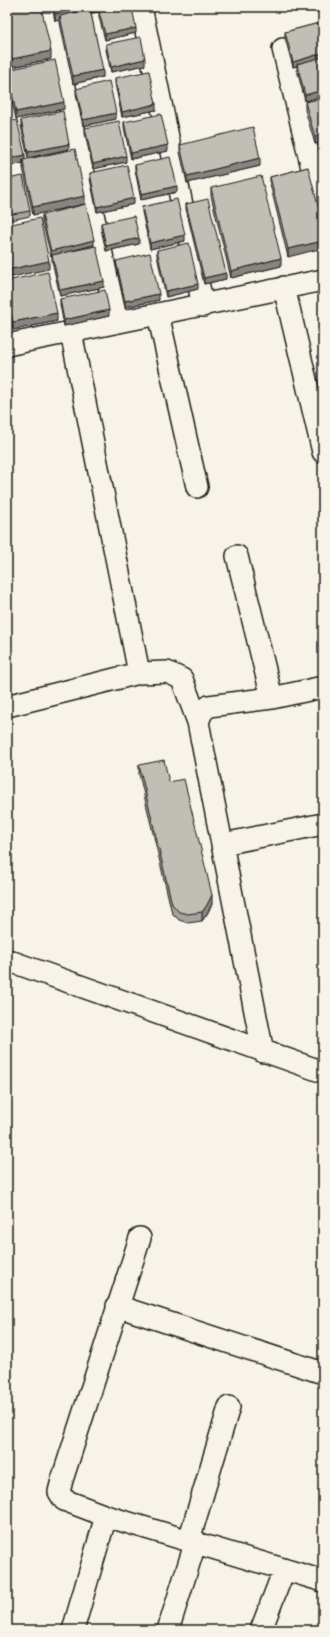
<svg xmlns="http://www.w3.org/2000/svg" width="330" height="1637" viewBox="0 0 330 1637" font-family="'Architects Daughter',sans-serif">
<rect width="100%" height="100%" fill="#f7f3e8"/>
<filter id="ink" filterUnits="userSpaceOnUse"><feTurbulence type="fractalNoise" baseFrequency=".025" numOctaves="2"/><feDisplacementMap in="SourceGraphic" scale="8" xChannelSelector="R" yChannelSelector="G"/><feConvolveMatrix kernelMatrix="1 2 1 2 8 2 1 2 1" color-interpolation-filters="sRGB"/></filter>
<g filter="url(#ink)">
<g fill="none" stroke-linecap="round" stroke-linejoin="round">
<defs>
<path id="minor" d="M47 7 117 322
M141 7 203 306
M283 49 323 213
M284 287 323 452
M158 314 197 487
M71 332 139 673
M7 345 323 280
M237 556 272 698
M7 706 139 673 167 672 182 679 198 722
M223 844 323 824
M7 960 323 1072
M263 1052 198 722 202 712 209 706 272 698 323 687
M140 1238 62 1480 59 1492 64 1500 106 1516 323 1581
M117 1306 323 1373
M189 1540 229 1407
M73 1630 106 1516
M168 1630 196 1541
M261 1630 284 1570"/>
</defs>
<use href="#minor" stroke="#1c1c1c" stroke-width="24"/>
<use href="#minor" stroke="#f7f3e8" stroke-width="21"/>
</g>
<path fill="#a5a39c" stroke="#1c1c1c" d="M7 7 51 59 12 67 7 44Z
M52 7H98V12L91 13 103 77 73 84 60 23V20L55 21Z
M99 12 136 33 105 40 99 17Z
M323 22 305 101 297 70V66L293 67 285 38V32Z
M106 44 145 65 111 72 106 50Z
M7 70 64 109 16 119 7 80Z
M115 78 156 110 122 117 115 84Z
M76 89 116 119 83 126 76 94Z
M323 98V142L315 144 305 110V102Z
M21 120 69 149 28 158 21 126Z
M7 122 25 160 85 204 33 215 23 168V163L7 167Z
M124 122 168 151 131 159 124 128Z
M85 128 126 162 93 169 85 134Z
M180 145 260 166 187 183 180 152Z
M323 148V169L319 155V149Z
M135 165 177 192 141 200 135 170Z
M308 167 288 257 270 184V177Z
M90 173 134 204 97 212 90 179Z
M7 179 30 211V216L7 221Z
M211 188 281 266 231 278 211 196Z
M186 204 226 279 204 284 186 209Z
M142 207 185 241 150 249 142 212Z
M42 215 94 245 76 250 104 287 60 296 52 261V256H51L42 221Z
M101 223 139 244 106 251 101 229Z
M157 250 198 289 166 297 157 256Z
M116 261 159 300 125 307 116 266Z
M7 281 57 321 13 330 7 302Z
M60 299 109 316 64 326 60 305Z
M139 765 212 904 207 914 202 921 188 923 179 920 172 913 139 774Z"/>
<path fill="#86857f" stroke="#1c1c1c" d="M85 7H98V12L61 20 60 16V20L55 21V14Z
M136 28V33L105 40V34Z
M51 51V59L12 67V59Z
M323 53V59L297 64V66L293 67V62Z
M145 59V65L111 72V67Z
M103 70V77L73 84V76Z
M323 90V96L305 101V95Z
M64 102V109L16 119V112Z
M156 104V110L122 117V112Z
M7 112H8V117L7 118Z
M116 113V119L83 126V120Z
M323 134V142L315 144V137Z
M69 144V149L28 158V152Z
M168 145V151L131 159V153Z
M25 155V163L23 160V163L7 167V159Z
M126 156V162L93 169V164Z
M260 158V166L187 183V176Z
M177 186V192L141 200V194Z
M85 196V204L33 215V207Z
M134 198V204L97 212V207Z
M185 235V241L150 249V243Z
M139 238V244L106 251V246Z
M94 240V245L51 256V251Z
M323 241V248L288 257V249Z
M281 258V266L231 278V271Z
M49 261V269L7 278V270Z
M226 273V279L204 284V278Z
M104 281V287L60 296V290Z
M198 284V289L166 297V291Z
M159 294V300L125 307V301Z
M109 310V316L64 326V320Z
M57 313V321L13 330V322Z
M212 895V904L207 914 202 921V912Z"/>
<path fill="#c0beb5" stroke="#1c1c1c" d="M7 7H41L51 51 12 59 7 36Z
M53 7H85L55 14Z
M120 7H132L136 28 105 34 99 12Z
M90 9 103 70 73 76 60 16Z
M323 22V53L293 62 285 32Z
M141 37 145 59 111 67 106 44Z
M323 57V90L305 95 297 64Z
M55 60 64 102 16 112 7 70Z
M149 71 156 104 122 112 115 78Z
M109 81 116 113 83 120 76 89Z
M323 98V134L315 137 305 102Z
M63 111 69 144 28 152 21 120Z
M161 114 168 145 131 153 124 122Z
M17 120 25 155 7 159V122Z
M119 121 126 156 93 164 85 128Z
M253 127 260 158 187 176 180 145Z
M323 148V163L319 149Z
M75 149 85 196 33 207 23 160Z
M170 157 177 186 141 194 135 165Z
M127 165 134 198 97 207 90 173Z
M308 167 323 225V241L288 249 270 177Z
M23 176 30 211 7 215V179Z
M261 176 281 258 231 271 211 188Z
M177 199 185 235 150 243 142 207Z
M208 199 226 273 204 278 186 204Z
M86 204 94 240 51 251 42 215Z
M134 216 139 238 106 246 101 223Z
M40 218 49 261 7 270V225Z
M189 243 198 284 166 291 157 250Z
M96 246 104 281 60 290 52 255Z
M150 253 159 294 125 301 116 261Z
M48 272 57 313 13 322 7 294V281Z
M105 290 109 310 64 320 60 299Z
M164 760 169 782 184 779 212 895 207 905 202 912 188 914 179 912 172 904 139 765Z"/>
</g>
<rect width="330" height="1637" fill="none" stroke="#f7f3e8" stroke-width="24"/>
<rect x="12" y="12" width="306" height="1613" fill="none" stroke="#1c1c1c" stroke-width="1.5" filter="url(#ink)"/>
</svg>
